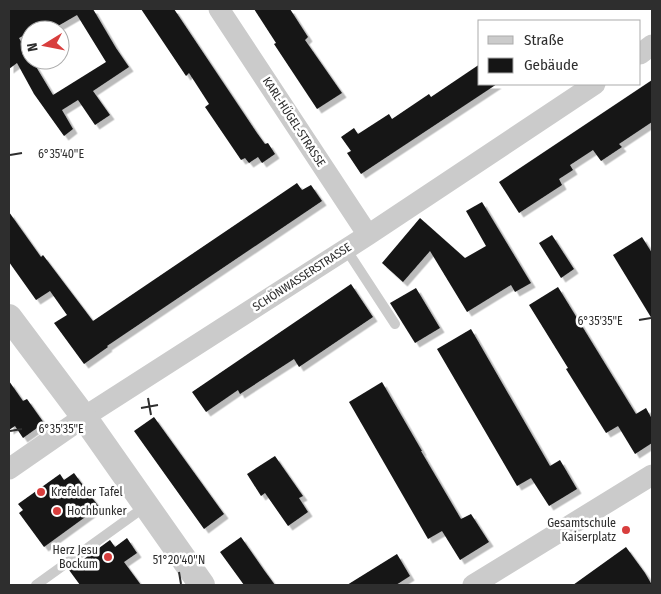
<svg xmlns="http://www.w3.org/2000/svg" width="661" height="594" viewBox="0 0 661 594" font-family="'Fira Sans Condensed',sans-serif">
<defs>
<filter id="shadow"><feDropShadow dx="4.5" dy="4.5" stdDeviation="0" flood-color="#0004"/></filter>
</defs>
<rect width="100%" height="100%" fill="#fff"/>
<path fill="#151515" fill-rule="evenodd" filter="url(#shadow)" d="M9 9H93L116 48 129 67 93 91 110 115 95 125 78 100 62 110 73 129 64 136 34 94 17 63 9 69ZM77 15 106 62 53 95 32 60H30V57L19 38 30 32V30H33L45 23 49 30H51Z
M141 9H174L257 133 265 144 268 143 275 154 262 163 258 157 249 163 245 158 241 160 205 107 209 104 189 73 186 76Z
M254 9H290L308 37 305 40 342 93 317 109 274 44 276 43Z
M480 64V84H497L361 174 347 153 351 151 341 137 354 128 358 134 389 114 392 119 429 94 431 97Z
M652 80V122L619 144 622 147 601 161 593 150 570 165 573 170 559 179 562 185 519 213 499 182Z
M297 183 302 190 311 185 322 201 107 346 108 347 84 364 54 323 67 315 50 291 36 300 9 262V212L41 257 43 255 93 321Z
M482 202 531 283 515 292 511 285 467 312 430 251 403 282 382 263 420 218 465 258 486 246 466 211Z
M552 235 574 269 561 278 539 243Z
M642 237 652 253V319L613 255Z
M351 284 373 317 299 367 294 359 240 394 238 390 206 412 192 392Z
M558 287 636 414 646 408 652 419V443L635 454 618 426 606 433 566 369 568 368 529 305Z
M416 288 440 328 415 343 390 303Z
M471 329 550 466 560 460 577 489 549 506 531 478 517 486 437 349Z
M9 381 23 401 27 399 44 423 23 438 15 426 9 430Z
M382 382 422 451H421L461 519 471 514 489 542 460 560 442 531 428 539 349 402Z
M154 417 224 514 204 529 134 431Z
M275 456 303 496 299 498 308 512 288 526 265 493 261 496 247 474Z
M74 473 99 507 44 547 19 513 23 510 18 504 60 474 64 480Z
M241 537 264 570 275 585H244L220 552Z
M127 538 137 553 124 562 141 585H80L69 570 110 540 115 547Z
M626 547 645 573 652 585H573Z
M397 554 410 576 396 585H347Z"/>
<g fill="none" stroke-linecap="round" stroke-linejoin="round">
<path stroke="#cbcbcb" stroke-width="10" d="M346 249 395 324
M36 585 146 506"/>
<path stroke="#cbcbcb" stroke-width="21" d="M219 9 368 235
M640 54 652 45
M9 469 84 417 368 235 595 84
M473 585 652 475"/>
<path stroke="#cbcbcb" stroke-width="26" d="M9 317 84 417 202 585"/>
</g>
<path fill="none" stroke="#2e2e2e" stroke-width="2" d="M10 155 22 153M639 320 651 318M148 398 151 415M141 408 158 405M10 431 22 429M179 572 181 584"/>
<g fill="#d83e3d" stroke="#fff" stroke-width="2">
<circle cx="41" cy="492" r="5"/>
<circle cx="57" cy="511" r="5"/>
<circle cx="626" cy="530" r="5"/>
<circle cx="108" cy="557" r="5"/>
</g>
<g text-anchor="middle" stroke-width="5" stroke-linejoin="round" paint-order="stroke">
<g font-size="12" fill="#2e2e2e" stroke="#fff">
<text transform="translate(294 122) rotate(57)" y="4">KARL-HÜGEL-STRASSE</text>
<text transform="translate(302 277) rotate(-33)" y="4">SCHÖNWASSERSTRASSE</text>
</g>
<g font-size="12" fill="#2e2e2e" stroke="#fff" text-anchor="start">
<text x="51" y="496">Krefelder Tafel</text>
<text x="67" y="515">Hochbunker</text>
<text x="616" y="527" text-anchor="end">Gesamtschule<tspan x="616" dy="14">Kaiserplatz</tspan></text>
<text x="98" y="554" text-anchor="end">Herz Jesu<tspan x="98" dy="14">Bockum</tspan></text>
</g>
</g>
<g font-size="12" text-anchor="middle" fill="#2e2e2e" stroke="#fff" stroke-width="5" stroke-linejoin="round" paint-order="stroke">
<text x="61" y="158">6°35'40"E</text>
<text x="600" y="325">6°35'35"E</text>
<text x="61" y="433">6°35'35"E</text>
<text x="179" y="564">51°20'40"N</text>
</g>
<rect width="661" height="594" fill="none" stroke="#2e2e2e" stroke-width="20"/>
<rect x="478" y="20" width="162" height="65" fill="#ffffff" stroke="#ababab"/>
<rect x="488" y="36" width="25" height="8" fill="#cbcbcb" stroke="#ababab"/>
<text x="524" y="45" font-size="15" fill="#2e2e2e">Straße</text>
<rect x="488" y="58" width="25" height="15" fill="#151515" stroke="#ababab"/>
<text x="524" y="70" font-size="15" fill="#2e2e2e">Gebäude</text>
<g transform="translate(45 45) rotate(260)"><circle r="24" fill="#ffffff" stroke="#ababab"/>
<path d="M0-4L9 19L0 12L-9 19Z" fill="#d83e3d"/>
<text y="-8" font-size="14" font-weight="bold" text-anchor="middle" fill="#2e2e2e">N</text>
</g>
</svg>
